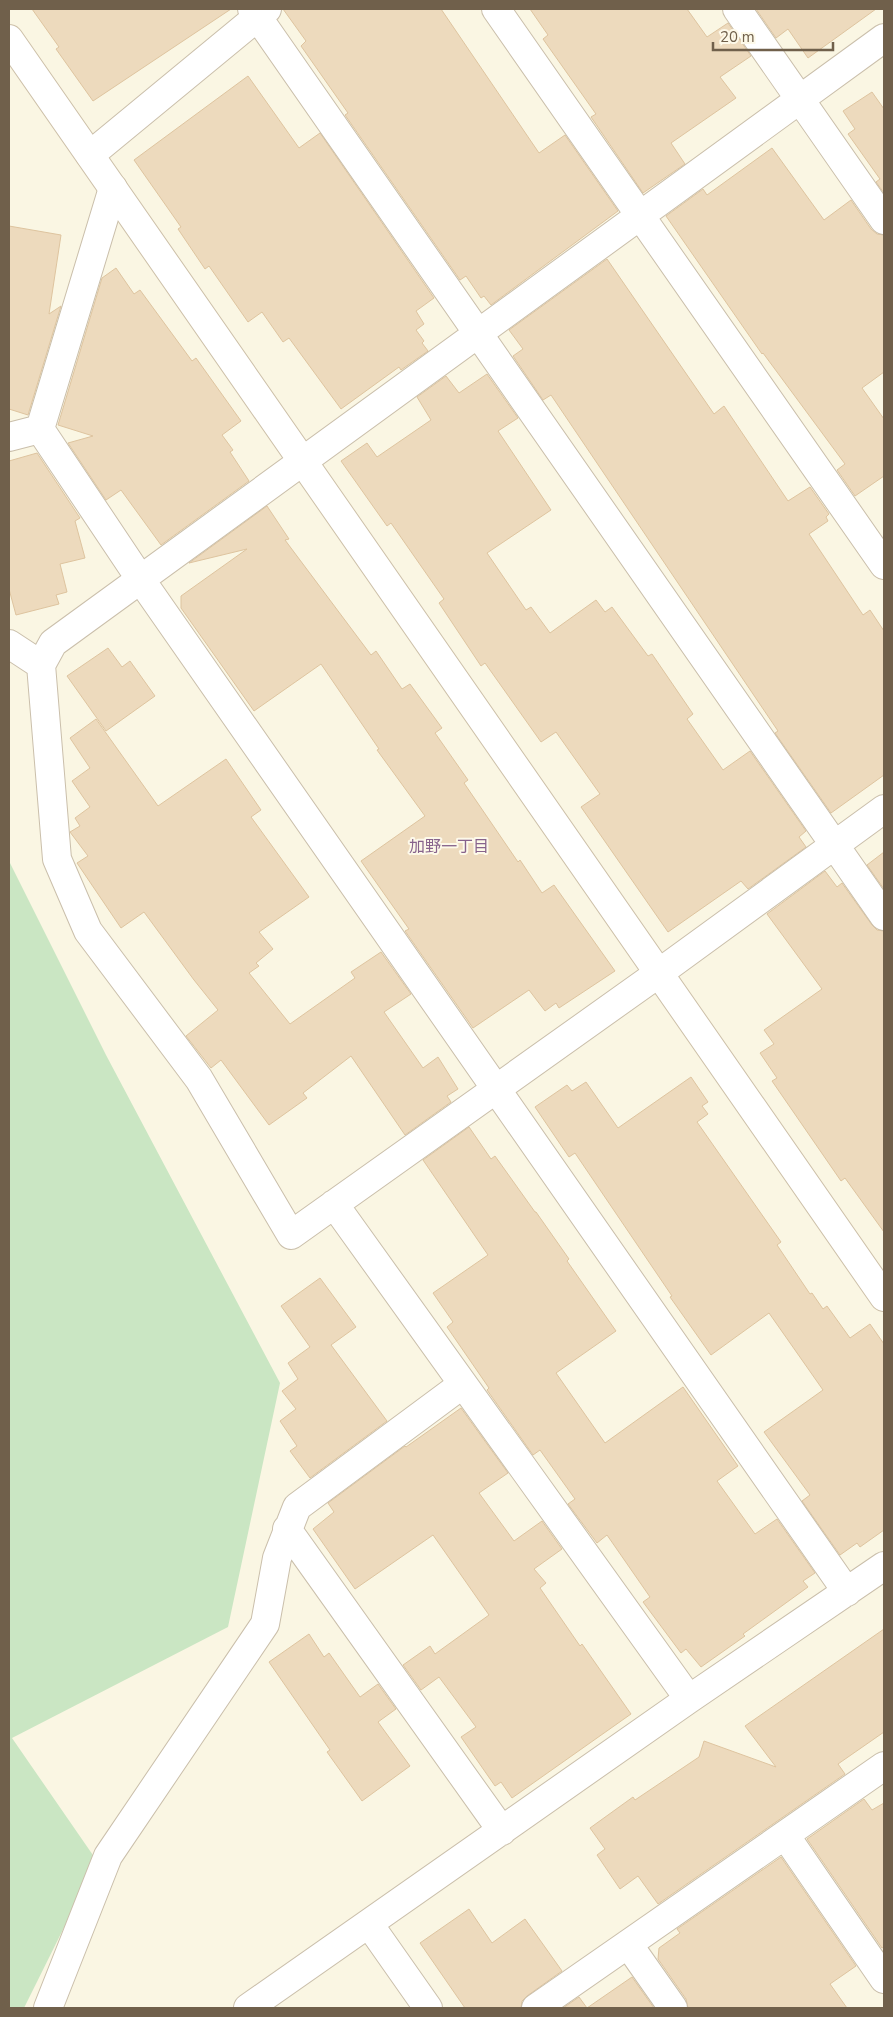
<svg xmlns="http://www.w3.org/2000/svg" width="893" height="2017" viewBox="0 0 893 2017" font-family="'Nunito Sans','Noto Sans JP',sans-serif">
<rect width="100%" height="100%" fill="#faf6e3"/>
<path fill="#cae6c3" d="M9 861 106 1055 280 1383 228 1627 12 1738 97 1861 24 2008H9Z"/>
<path fill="#eddabd" stroke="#dec49f" d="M32 9H231L93 101 56 49 59 47Z
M283 9H441L539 153 565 135 618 211 491 305 484 296 481 298 466 276 460 280 345 115 348 113 301 46 306 41Z
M530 9H687L707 37 728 23 751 56 720 77 736 98 671 143 685 164 643 193 591 117 596 114 543 39 548 35Z
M756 9H876L808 58 788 29 776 38Z
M248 76 299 148 320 133 434 298 416 311 424 324 416 330 424 341 422 343 428 351 401 370 399 367 341 409 289 338 283 342 262 312 248 322 209 266 205 269 178 229 181 227 134 160Z
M872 92 884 109V193L876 182 880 179 848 134 855 129 843 111Z
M772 148 824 220 851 200 871 229 877 234 884 235V372L862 388 884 419V476L855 496 837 470 845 464 763 353 762 354 666 216 703 189 707 195Z
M9 226 61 235 49 314 61 306 28 415 9 409Z
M607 259 714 414 724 406 788 501 810 487 829 514 826 517 828 521 809 534 863 615 870 610 884 631V775L831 813 775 733 778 731 551 395 543 400 513 356 523 349 509 330Z
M116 268 134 294 140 290 192 361 196 358 241 421 222 435 233 450 230 452 249 481 161 545 121 490 106 500 68 443 93 436 58 425 102 278Z
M487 374 518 418 498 431 551 510 487 553 526 610 531 607 550 633 596 600 605 612 612 607 648 656 652 654 693 714 687 719 723 770 750 751 806 831 799 837 806 847 748 889 741 881 668 932 581 807 600 794 556 732 541 742 485 663 481 666 439 603 444 599 391 523 387 526 341 461 367 443 377 457 431 420 417 397 446 376 459 393Z
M37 453 80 518 75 521 85 558 60 564 67 592 56 595 59 604 16 615 9 589V461Z
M267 506 289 539 285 540 371 655 376 651 402 689 410 684 442 728 435 733 468 780 464 783 518 862 520 860 542 893 554 885 615 971 559 1008 556 1003 545 1011 529 990 473 1028 405 931 409 929 361 861 425 816 377 750 379 749 321 664 254 711 181 608V596L247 549 189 563Z
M108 648 122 667 130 661 155 696 106 731 67 676Z
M96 719 158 806 226 759 261 810 251 817 309 897 259 932 273 949 256 963 259 966 249 973 290 1024 355 978 351 972 381 952 411 994 384 1012 423 1068 438 1057 458 1089 447 1096 451 1102 405 1135 351 1056 303 1093 307 1098 269 1125 221 1060 211 1068 186 1036 218 1010 194 980 144 912 121 928 77 863 88 856 70 832 80 826 75 818 90 807 72 781 90 768 70 738Z
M884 852V889L867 865Z
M825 871 837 887 842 883 872 925 877 930 884 931V1232L845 1178 841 1181 772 1081 777 1078 760 1053 774 1044 764 1030 822 989 767 914Z
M691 1077 708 1102 702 1106 708 1114 697 1122 781 1242 777 1245 810 1294 812 1293 823 1309 827 1306 850 1338 870 1324 884 1344V1530L860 1547 857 1543 840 1555 802 1501 810 1495 764 1432 823 1390 769 1313 711 1355 670 1297 672 1296 575 1153 569 1157 535 1107 567 1085 572 1091 586 1082 618 1128Z
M469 1127 491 1159 495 1156 535 1212H536L569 1259 567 1261 616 1331 556 1373 605 1443 683 1387 738 1466 717 1481 755 1534 777 1519 815 1573 803 1581 808 1587 743 1634 745 1636 701 1667 686 1649 681 1653 643 1602 650 1597 607 1535 597 1543 568 1504 575 1499 540 1450 533 1455 487 1390 489 1388 447 1327 453 1322 433 1293 488 1255 423 1160Z
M320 1278 356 1327 331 1345 387 1421 310 1478 290 1451 297 1446 280 1421 296 1409 282 1391 298 1379 288 1363 310 1347 281 1306Z
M461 1408 508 1473 479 1493 514 1541 542 1521 562 1549 534 1569 546 1583 540 1588 580 1646 582 1644 631 1714 512 1798 501 1782 495 1786 461 1737 476 1727 439 1677 421 1690 403 1665 430 1646 435 1654 489 1615 433 1535 355 1589 313 1529 334 1512 328 1503 405 1446 406 1447Z
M884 1629V1732L838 1764 845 1774 658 1904 638 1876 620 1889 597 1855 605 1849 590 1828 633 1797 635 1800 699 1757 704 1741 776 1767 745 1726Z
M309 1634 324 1657 329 1653 360 1697 378 1684 396 1709 378 1722 410 1766 362 1801 327 1752 330 1750 269 1662Z
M864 1799 872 1810 884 1803V1947L882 1948 807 1839Z
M781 1857 856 1966 830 1984 847 2008H688L686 1999 658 1959 659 1948 680 1933 677 1929Z
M469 1909 492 1943 525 1919 562 1971 527 1996 522 2001 521 2008H465L420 1943Z
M632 1977 654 2008H563L579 1997 587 2008Z"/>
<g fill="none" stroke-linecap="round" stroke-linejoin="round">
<defs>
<path id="street" d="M252 9 884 916
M496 9 884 565
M737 9 884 220
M884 38 53 643 41 665 57 859 88 931 199 1079 291 1235 659 973 884 809
M90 155 267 9
M113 188 40 429 141 580 847 1592
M9 437 40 429
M9 644 41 665
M334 1204 689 1699
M287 1529 502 1831
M785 1835 884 1979
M369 1924 428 2008
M628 1944 673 2008
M48 2008 108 1856 265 1624 277 1558 297 1507 463 1384
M248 2008 689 1699 884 1566
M536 2008 884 1766"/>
<path id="secondary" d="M9 39 884 1297"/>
</defs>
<use href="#street" stroke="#cabfab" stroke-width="30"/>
<use href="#secondary" stroke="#cdc0a9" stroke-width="30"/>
<use href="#street" stroke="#fff" stroke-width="28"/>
<use href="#secondary" stroke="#fff" stroke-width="28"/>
</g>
<g text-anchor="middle" stroke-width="4" stroke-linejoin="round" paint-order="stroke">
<g font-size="16" fill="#87638c" stroke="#fdf9e9">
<text x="449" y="852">加野一丁目</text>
</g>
</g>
<rect width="893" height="2017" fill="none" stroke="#70604b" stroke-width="20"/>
<path d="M713 42v8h120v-8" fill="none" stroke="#70604b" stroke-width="2.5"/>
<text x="720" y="42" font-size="15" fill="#70604b" stroke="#fdf9e9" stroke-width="4" paint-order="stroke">20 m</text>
</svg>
